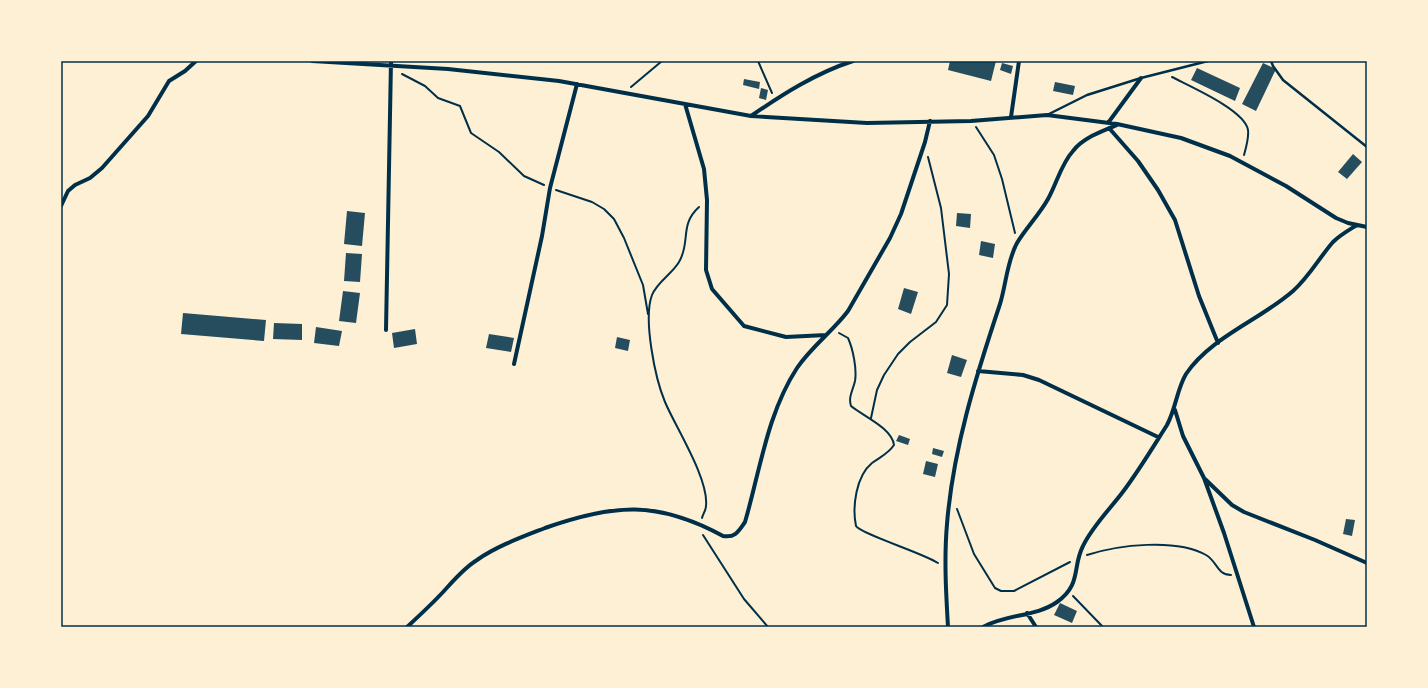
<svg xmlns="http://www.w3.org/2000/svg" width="1428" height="688" viewBox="0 0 1428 688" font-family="Georgia,serif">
<rect width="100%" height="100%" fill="#fdf0d5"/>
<path fill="#264d5e" d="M950 61H996L991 81 948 70Z
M1002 63 1013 66 1011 74 1000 70Z
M1263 63 1276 69 1256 111 1242 104Z
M1197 68 1240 88 1235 101 1191 80Z
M744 79 760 82 759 89 743 85Z
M1055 82 1075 86 1073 95 1053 91Z
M761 88 768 90 766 100 759 98Z
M1353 154 1362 162 1347 179 1338 172Z
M347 211 365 213 362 246 344 244Z
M957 213 971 214 970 228 956 226Z
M981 241 995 244 993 258 979 255Z
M346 253 362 254 360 282 344 281Z
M904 288 918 292 911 314 898 309Z
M343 291 360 293 356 323 339 321Z
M183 313 266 320 264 341 181 334Z
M274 323 302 324V340L273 339Z
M316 327 342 331 339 346 314 343Z
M415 329 417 344 394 348 392 333Z
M489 334 514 338 511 352 486 348Z
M617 337 630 340 628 351 615 348Z
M952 355 967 360 961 377 947 373Z
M899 435 910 439 908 445 896 441Z
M933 448 944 451 942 457 932 454Z
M926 461 938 464 935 477 923 474Z
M1346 519 1355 520 1352 536 1343 534Z
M1060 603 1077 611 1072 623 1054 615Z"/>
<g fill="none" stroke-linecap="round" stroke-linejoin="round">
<path stroke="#003049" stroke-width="2" d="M758 61 772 93
M402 74 425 86 438 98 460 106 471 133 499 152 524 176 544 185
M1172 77C1189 86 1245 110 1248 130 1249 138 1246 148 1244 155
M631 87 662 61
M976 127 994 155 1002 179 1015 233
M556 190 592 202 604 209 614 219 624 238 643 285 648 314
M699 207C679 225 691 242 679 262 672 274 657 282 652 295 643 319 655 378 665 402 676 428 709 479 706 506 706 510 703 514 702 518
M839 333 848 338C853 349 857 369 855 381 853 390 848 397 851 406 863 416 892 428 894 445 888 454 880 457 872 463 856 476 852 507 856 526 861 534 923 553 938 563
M871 418 877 390 884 375 898 354 910 342 936 322 947 305 949 274 941 208 928 157
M957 509 974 554 995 588 1001 591H1014L1070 562
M703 535 744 599 768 627
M1087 555C1118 545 1176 538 1206 555 1217 561 1217 575 1231 575
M1073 596 1103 627"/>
<path stroke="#003049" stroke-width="2.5" d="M1271 61 1273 66 1283 80 1367 147
M1047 115 1087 95 1141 78 1208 61"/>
<path stroke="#003049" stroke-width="4" d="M312 61 448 69 559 81 751 116 867 123 971 121 1047 115 1117 124 1181 138 1230 156 1286 186 1336 218 1348 223 1367 227
M685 104 704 169 707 200 706 270 712 289 744 326 786 337 826 335
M751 116C783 94 816 73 853 61
M1011 117 1019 61
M1108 123 1141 78
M1109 128 1138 161 1158 190 1175 220 1199 296 1218 343
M61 206 68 191 75 185 90 178 102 168 148 116 169 81 185 71 196 61
M386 330 391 61
M514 364 542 236 550 188 577 84
M978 371 1023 375 1039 380 1158 437
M1175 410 1183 436 1204 478 1224 533 1254 627
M1205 479 1232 505 1244 512 1315 540 1367 563
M1027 613 1036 627
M407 627C420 615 432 604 444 591 454 580 464 568 477 560 497 546 522 537 545 528 613 504 657 500 723 536 735 538 738 532 745 522 760 471 767 414 797 368 812 346 833 331 848 311L890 238 901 214 925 142 930 121
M948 627C946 593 944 558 947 524 953 449 976 376 1000 304 1006 285 1007 261 1017 243 1026 228 1039 215 1048 199 1057 183 1061 164 1073 151 1083 138 1102 131 1117 125
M983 627C1006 614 1036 617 1057 602 1082 584 1072 567 1083 546 1092 527 1109 510 1122 493 1138 472 1153 447 1167 425 1176 408 1177 389 1186 374 1211 337 1260 320 1293 291 1309 277 1319 258 1333 242 1340 235 1349 230 1357 225"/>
</g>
<rect width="1428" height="688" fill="none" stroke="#fdf0d5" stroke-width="124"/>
<rect x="62" y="62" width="1304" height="564" fill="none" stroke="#003049" stroke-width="1.5"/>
</svg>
